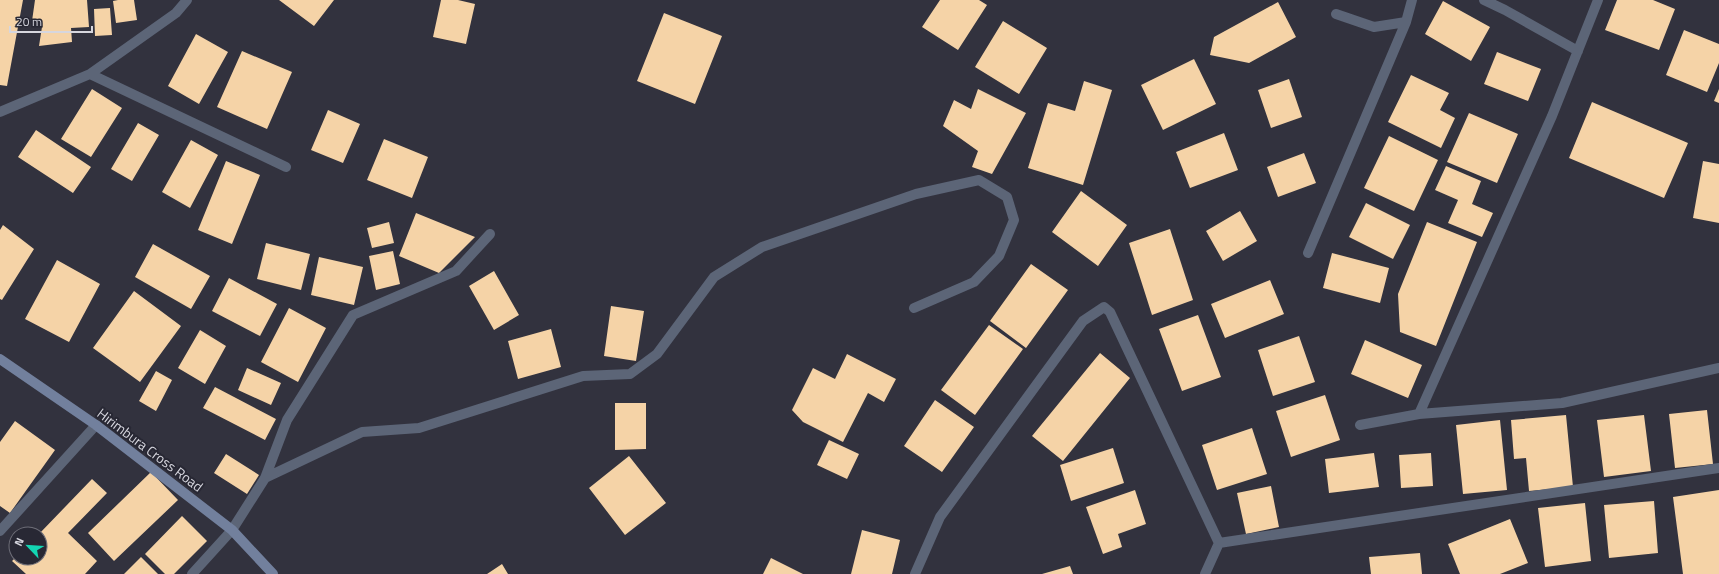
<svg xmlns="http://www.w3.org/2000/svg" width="1719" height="574" viewBox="0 0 1719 574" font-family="'Titillium Web',sans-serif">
<rect width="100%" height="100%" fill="#32323e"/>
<path fill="#f5d3a7" d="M0 0H23L7 86 0 85Z
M35 0H87L89 27 71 28 72 42 39 46 42 27 32 21Z
M118 0H134L137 20 116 23 113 1Z
M279 0H334L314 26Z
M441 0H458L475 4 466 44 433 37Z
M940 0H979L987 5 958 50 922 27Z
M1617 0H1653L1675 9 1659 50 1605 30Z
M1443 1 1490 27 1471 61 1425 34Z
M1278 2 1296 37 1249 63 1210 55 1214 37Z
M110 8 112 35 95 36 94 9Z
M664 13 722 36 695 104 637 81Z
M1003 21 1047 48 1019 94 975 67Z
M1684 30 1719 44V63L1707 92 1666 75Z
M196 34 228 52 199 104 168 86Z
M242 51 292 72 267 129 217 107Z
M1497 52 1541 69 1528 101 1484 84Z
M1194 59 1216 104 1163 130 1141 85Z
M1411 75 1449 93 1440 110 1455 118 1441 148 1388 122Z
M1289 79 1302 117 1271 128 1258 90Z
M1084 81 1112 90 1083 185 1028 168 1048 103 1075 111Z
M92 89 122 108 91 157 61 139Z
M978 89 1026 113 992 174 972 167 978 151 943 126 954 100 971 109Z
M1719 89V103L1714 101Z
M1592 102 1688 143 1664 198 1569 158Z
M328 110 360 124 343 163 311 150Z
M1469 113 1518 134 1497 183 1447 162Z
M138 123 159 135 132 181 111 169Z
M36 130 91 167 73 193 18 157Z
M1224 133 1238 170 1190 188 1176 152Z
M1389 136 1438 160 1414 211 1364 188Z
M384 139 428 157 412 198 367 180Z
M191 140 218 155 190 208 162 192Z
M1304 153 1316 183 1278 197 1267 167Z
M226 161 260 175 232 244 198 230Z
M1703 161 1719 164V223L1693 218Z
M1446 166 1481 181 1472 204 1493 213 1482 237 1448 223 1458 200 1435 190Z
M1081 191 1127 225 1098 266 1052 232Z
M1366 203 1410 225 1393 259 1349 237Z
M1240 211 1257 241 1223 261 1206 231Z
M416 213 475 237 439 273 399 256Z
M389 222 394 243 372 248 367 228Z
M1427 222 1477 242 1436 346 1400 332 1398 294Z
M3 225 34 249 2 300 0 299V230Z
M1170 229 1193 300 1152 315 1129 243Z
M266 243 310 254 301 290 257 279Z
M153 244 210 276 191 309 135 277Z
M393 251 400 284 376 290 369 256Z
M1332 253 1389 268 1380 303 1323 288Z
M319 257 363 267 354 305 311 295Z
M57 260 100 284 69 342 25 319Z
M1031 264 1068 290 1026 348 990 321Z
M494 271 519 315 494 330 469 286Z
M229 278 277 304 260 336 212 311Z
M1270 280 1284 314 1225 338 1211 304Z
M134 291 181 326 140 382 93 348Z
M611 306 644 311 636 361 604 356Z
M289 308 326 328 298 382 261 362Z
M1198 315 1221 377 1182 391 1159 329Z
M989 325 1023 349 975 415 941 390Z
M551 329 561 367 518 379 508 341Z
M200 330 226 346 205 384 178 368Z
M1299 336 1315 382 1273 396 1258 350Z
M1365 340 1422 365 1408 398 1351 374Z
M1100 353 1130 378 1063 461 1032 436Z
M847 354 896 379 884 402 868 393 843 442 803 422 792 410 813 368 835 379Z
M247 368 281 383 271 405 238 390Z
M156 371 172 380 156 411 139 401Z
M215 387 276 419 265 440 203 408Z
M1325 395 1340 440 1291 457 1276 411Z
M935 400 974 427 942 472 904 446Z
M615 403H646V449L615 450Z
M1707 410 1713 464 1675 468 1669 414Z
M1566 415 1573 487 1529 491 1526 458 1514 459 1511 420Z
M1644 415 1651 471 1604 477 1597 420Z
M1500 420 1507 490 1463 494 1456 425Z
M15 421 55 450 10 513 0 506V442Z
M1252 428 1267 474 1217 490 1202 445Z
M829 440 859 454 847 479 817 465Z
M1113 448 1124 483 1071 501 1060 465Z
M1374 453 1379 487 1329 493 1325 459Z
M1431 453 1433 486 1401 488 1399 455Z
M226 454 259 475 247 494 214 473Z
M629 456 666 503 625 535 589 488Z
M151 472 178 500 114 561 88 533Z
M92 479 107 493 68 533 97 561 85 574H26L12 561 15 558H40L39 534Z
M1271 486 1279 527 1246 534 1237 493Z
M1135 490 1146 524 1118 534 1122 547 1103 554 1086 507Z
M1719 490V574H1683L1673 497Z
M1654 501 1658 553 1609 558 1604 505Z
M1585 503 1591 561 1545 567 1538 508Z
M182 516 207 541 174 574H165L145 554Z
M1510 519 1528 563 1500 574H1460L1448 544Z
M862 530 900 540 892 574H851Z
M1420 553 1422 574H1371L1369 557Z
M141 557 158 574H124Z
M771 558 803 574H763Z
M502 564 508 574H487Z
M1070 566 1073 574H1042Z"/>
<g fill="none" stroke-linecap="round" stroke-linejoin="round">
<path stroke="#5c6577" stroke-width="10" d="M192 574 232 530"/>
<path stroke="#5c6577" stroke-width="10" d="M1484 0 1505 10 1578 51
M1336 14 1374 27 1406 22 1412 0
M90 74 286 167
M0 112 90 74 176 13 187 0
M1308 253 1406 22
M1419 414 1552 116 1598 0
M1360 425 1419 414 1562 403 1719 368
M265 478 362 432 419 428 583 376 630 374 657 354 714 277 762 247 916 194 979 180 1007 197 1014 220 999 256 974 282 914 308
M232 530 265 478 287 420 353 315 456 271 490 234
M0 531 96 425
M915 574 940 517 1083 321 1104 307 1110 312 1219 543
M1205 574 1219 543 1719 468"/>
<path stroke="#72809d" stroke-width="10" d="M0 359 96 425 232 530 273 574"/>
</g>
<g text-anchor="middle" stroke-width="4" stroke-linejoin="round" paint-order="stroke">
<g font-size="14" fill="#d6d6de" stroke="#282834">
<text transform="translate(150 450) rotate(37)" y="5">Hirimbura Cross Road</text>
</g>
</g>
<g transform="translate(28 546) rotate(295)"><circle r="19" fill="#282834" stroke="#6e6e78"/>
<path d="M0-3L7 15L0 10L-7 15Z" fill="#13d5b3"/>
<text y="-6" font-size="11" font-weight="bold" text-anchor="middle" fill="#d6d6de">N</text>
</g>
<path d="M10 26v6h82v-6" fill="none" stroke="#d6d6de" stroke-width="2"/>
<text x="16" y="26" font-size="12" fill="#d6d6de" stroke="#282834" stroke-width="3" paint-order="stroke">20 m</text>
</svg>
